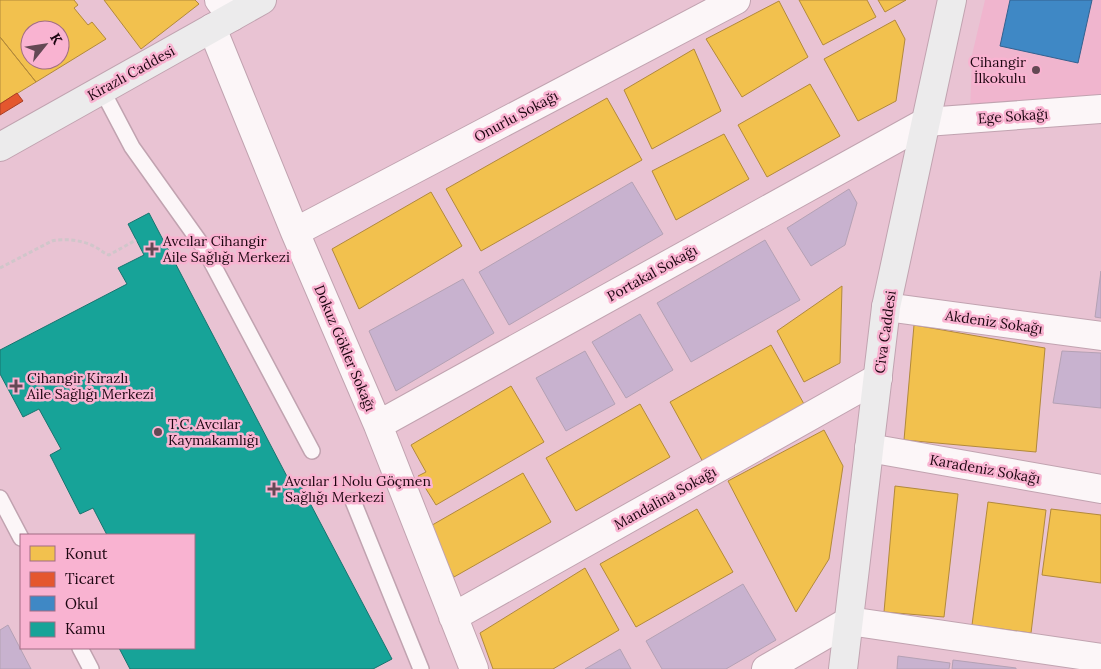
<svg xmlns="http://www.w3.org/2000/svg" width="1101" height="669" viewBox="0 0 1101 669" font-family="Lora,serif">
<rect width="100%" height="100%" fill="#e9c3d3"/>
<path fill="#f0b5ce" d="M985 0H1101V100L970 113 972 55Z"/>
<path fill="#f2c14e" stroke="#b2893b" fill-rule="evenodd" d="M0 0H74L78 5 74 8 88 25 92 22 106 39 36 82 0 37ZM30 30H60V60H30Z
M104 0H195L199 4 141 49Z
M799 0H867L876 17 823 45Z
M878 0H906L885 12Z
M779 1 808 57 742 97 706 39Z
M895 20 905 39 896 101 858 121 824 59Z
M0 37 36 82 0 104Z
M694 49 721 111 652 149 624 90Z
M810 84 840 136 767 177 738 125Z
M607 98 642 160 481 251 446 189Z
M724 134 749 179 676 220 652 171Z
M431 192 462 246 359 309 332 249Z
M842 286 840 363 804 382 777 331Z
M914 325 1045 348 1036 452 904 440Z
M771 345 804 404 703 462 670 402Z
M511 386 544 442 436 505 418 476 426 472 411 445Z
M640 404 670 457 576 511 546 458Z
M824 430 843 466 829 559 796 612 728 481Z
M523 473 551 522 454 577 427 528Z
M895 486 958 494 944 617 884 612Z
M988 502 1046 510 1031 633 972 625Z
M697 509 733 572 636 627 600 564Z
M1051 509 1101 515V583L1042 575Z
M585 568 619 630 553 669H493L480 633Z"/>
<path fill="#e4572e" stroke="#a83e25" d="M17 93 23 101 0 115V104Z"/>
<path fill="#3f88c5" stroke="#34618f" d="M1010 0H1092L1078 63 1000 46Z"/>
<path fill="#17a398" stroke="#18746f" d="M149 213 292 486 300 484 392 659 373 669H130L119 648H194V535H107L93 508 80 514 50 455 61 449 39 409 23 417 0 374V350L127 284 118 268 144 255 128 224Z"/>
<path fill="#c8b2cf" stroke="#b4a1b4" d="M632 182 663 234 509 325 479 272Z
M849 189 857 203 845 245 811 266 787 228Z
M765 240 800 300 691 362 657 303Z
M1101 271V318L1095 317Z
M463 279 494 333 396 391 369 331Z
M640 314 673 370 626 398 592 342Z
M585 351 615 404 566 431 536 378Z
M1062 351 1101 353V408L1053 403Z
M743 584 776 640 726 669H662L646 641Z
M8 625 31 669H0V630Z
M620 649 631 669H585Z
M898 656 950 663 949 669H897Z
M953 660 1016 668V669H952Z"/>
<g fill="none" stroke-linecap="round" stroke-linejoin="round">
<defs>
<path id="lane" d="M102 90 132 147 204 248 312 451
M0 498 21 538
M353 501 421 669
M80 648 91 669"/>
<path id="street" d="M219 0 232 17
M212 28 295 232 378 425 474 669
M295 232 736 0
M886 307 1101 336
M378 425 926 122 1101 109
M869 448 1101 489
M453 617 878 378
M766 669 849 621 1101 658"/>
<path id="secondary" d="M0 147 262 0
M843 669 886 307 952 0"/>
</defs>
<use href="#lane" stroke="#c1a3b0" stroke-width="18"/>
<use href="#street" stroke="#c1a3b0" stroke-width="30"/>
<use href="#secondary" stroke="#c1a3b0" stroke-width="30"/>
<path stroke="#d0c6ca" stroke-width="3" stroke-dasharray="4 2.5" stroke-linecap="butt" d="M0 268 52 241C65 238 83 240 95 247 100 249 103 253 109 255L136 240"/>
<use href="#lane" stroke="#fcf6f8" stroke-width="15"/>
<use href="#street" stroke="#fcf6f8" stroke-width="28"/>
<use href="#secondary" stroke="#ecebec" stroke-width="28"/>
</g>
<g fill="#644854" stroke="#f9b3d1" stroke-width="2">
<circle cx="1036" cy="70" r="5"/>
<path d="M149.5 241.5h5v5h5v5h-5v5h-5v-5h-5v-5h5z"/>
<path d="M13.5 378.5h5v5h5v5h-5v5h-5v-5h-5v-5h5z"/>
<circle cx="158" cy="432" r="5"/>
<path d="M271.5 481.5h5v5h5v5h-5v5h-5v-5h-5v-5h5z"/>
</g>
<g text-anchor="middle" stroke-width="5" stroke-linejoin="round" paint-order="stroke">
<g font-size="14" fill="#1c0510" stroke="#f9b3d1" text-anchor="start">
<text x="1026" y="67" text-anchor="end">Cihangir<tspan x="1026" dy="16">İlkokulu</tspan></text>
<text x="163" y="246">Avcılar Cihangir<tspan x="163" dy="16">Aile Sağlığı Merkezi</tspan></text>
<text x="27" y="383">Cihangir Kirazlı<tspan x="27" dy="16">Aile Sağlığı Merkezi</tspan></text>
<text x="168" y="429">T.C. Avcılar<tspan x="168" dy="16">Kaymakamlığı</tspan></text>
<text x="285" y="486">Avcılar 1 Nolu Göçmen<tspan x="285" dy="16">Sağlığı Merkezi</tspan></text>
</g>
<g font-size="14" fill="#1c0510" stroke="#f9b3d1">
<text transform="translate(131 73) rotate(-29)" y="5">Kirazlı Caddesi</text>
<text transform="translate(516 116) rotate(-28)" y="5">Onurlu Sokağı</text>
<text transform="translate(1013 116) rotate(-4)" y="5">Ege Sokağı</text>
<text transform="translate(652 273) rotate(-29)" y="5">Portakal Sokağı</text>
<text transform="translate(994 322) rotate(8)" y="5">Akdeniz Sokağı</text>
<text transform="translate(885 332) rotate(-82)" y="5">Civa Caddesi</text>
<text transform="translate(345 348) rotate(67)" y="5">Dokuz Gökler Sokağı</text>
<text transform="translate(985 469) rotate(10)" y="5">Karadeniz Sokağı</text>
<text transform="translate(665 498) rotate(-29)" y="5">Mandalina Sokağı</text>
</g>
</g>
<rect x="20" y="534" width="175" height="115" fill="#f9b3d1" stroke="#a16d84"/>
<rect x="30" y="546" width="25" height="15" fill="#f2c14e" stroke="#a16d84"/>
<text x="65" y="559" font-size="15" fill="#1c0510">Konut</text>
<rect x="30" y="572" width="25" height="15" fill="#e4572e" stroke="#a16d84"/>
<text x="65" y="584" font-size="15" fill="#1c0510">Ticaret</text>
<rect x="30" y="596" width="25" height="15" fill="#3f88c5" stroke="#a16d84"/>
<text x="65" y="609" font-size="15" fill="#1c0510">Okul</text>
<rect x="30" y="622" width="25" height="15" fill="#17a398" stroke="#a16d84"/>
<text x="65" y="634" font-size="15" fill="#1c0510">Kamu</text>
<g transform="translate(45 45) rotate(60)"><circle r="24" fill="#f9b3d1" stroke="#a16d84"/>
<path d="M0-4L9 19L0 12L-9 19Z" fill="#644854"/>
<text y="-8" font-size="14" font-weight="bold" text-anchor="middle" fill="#1c0510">K</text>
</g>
</svg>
